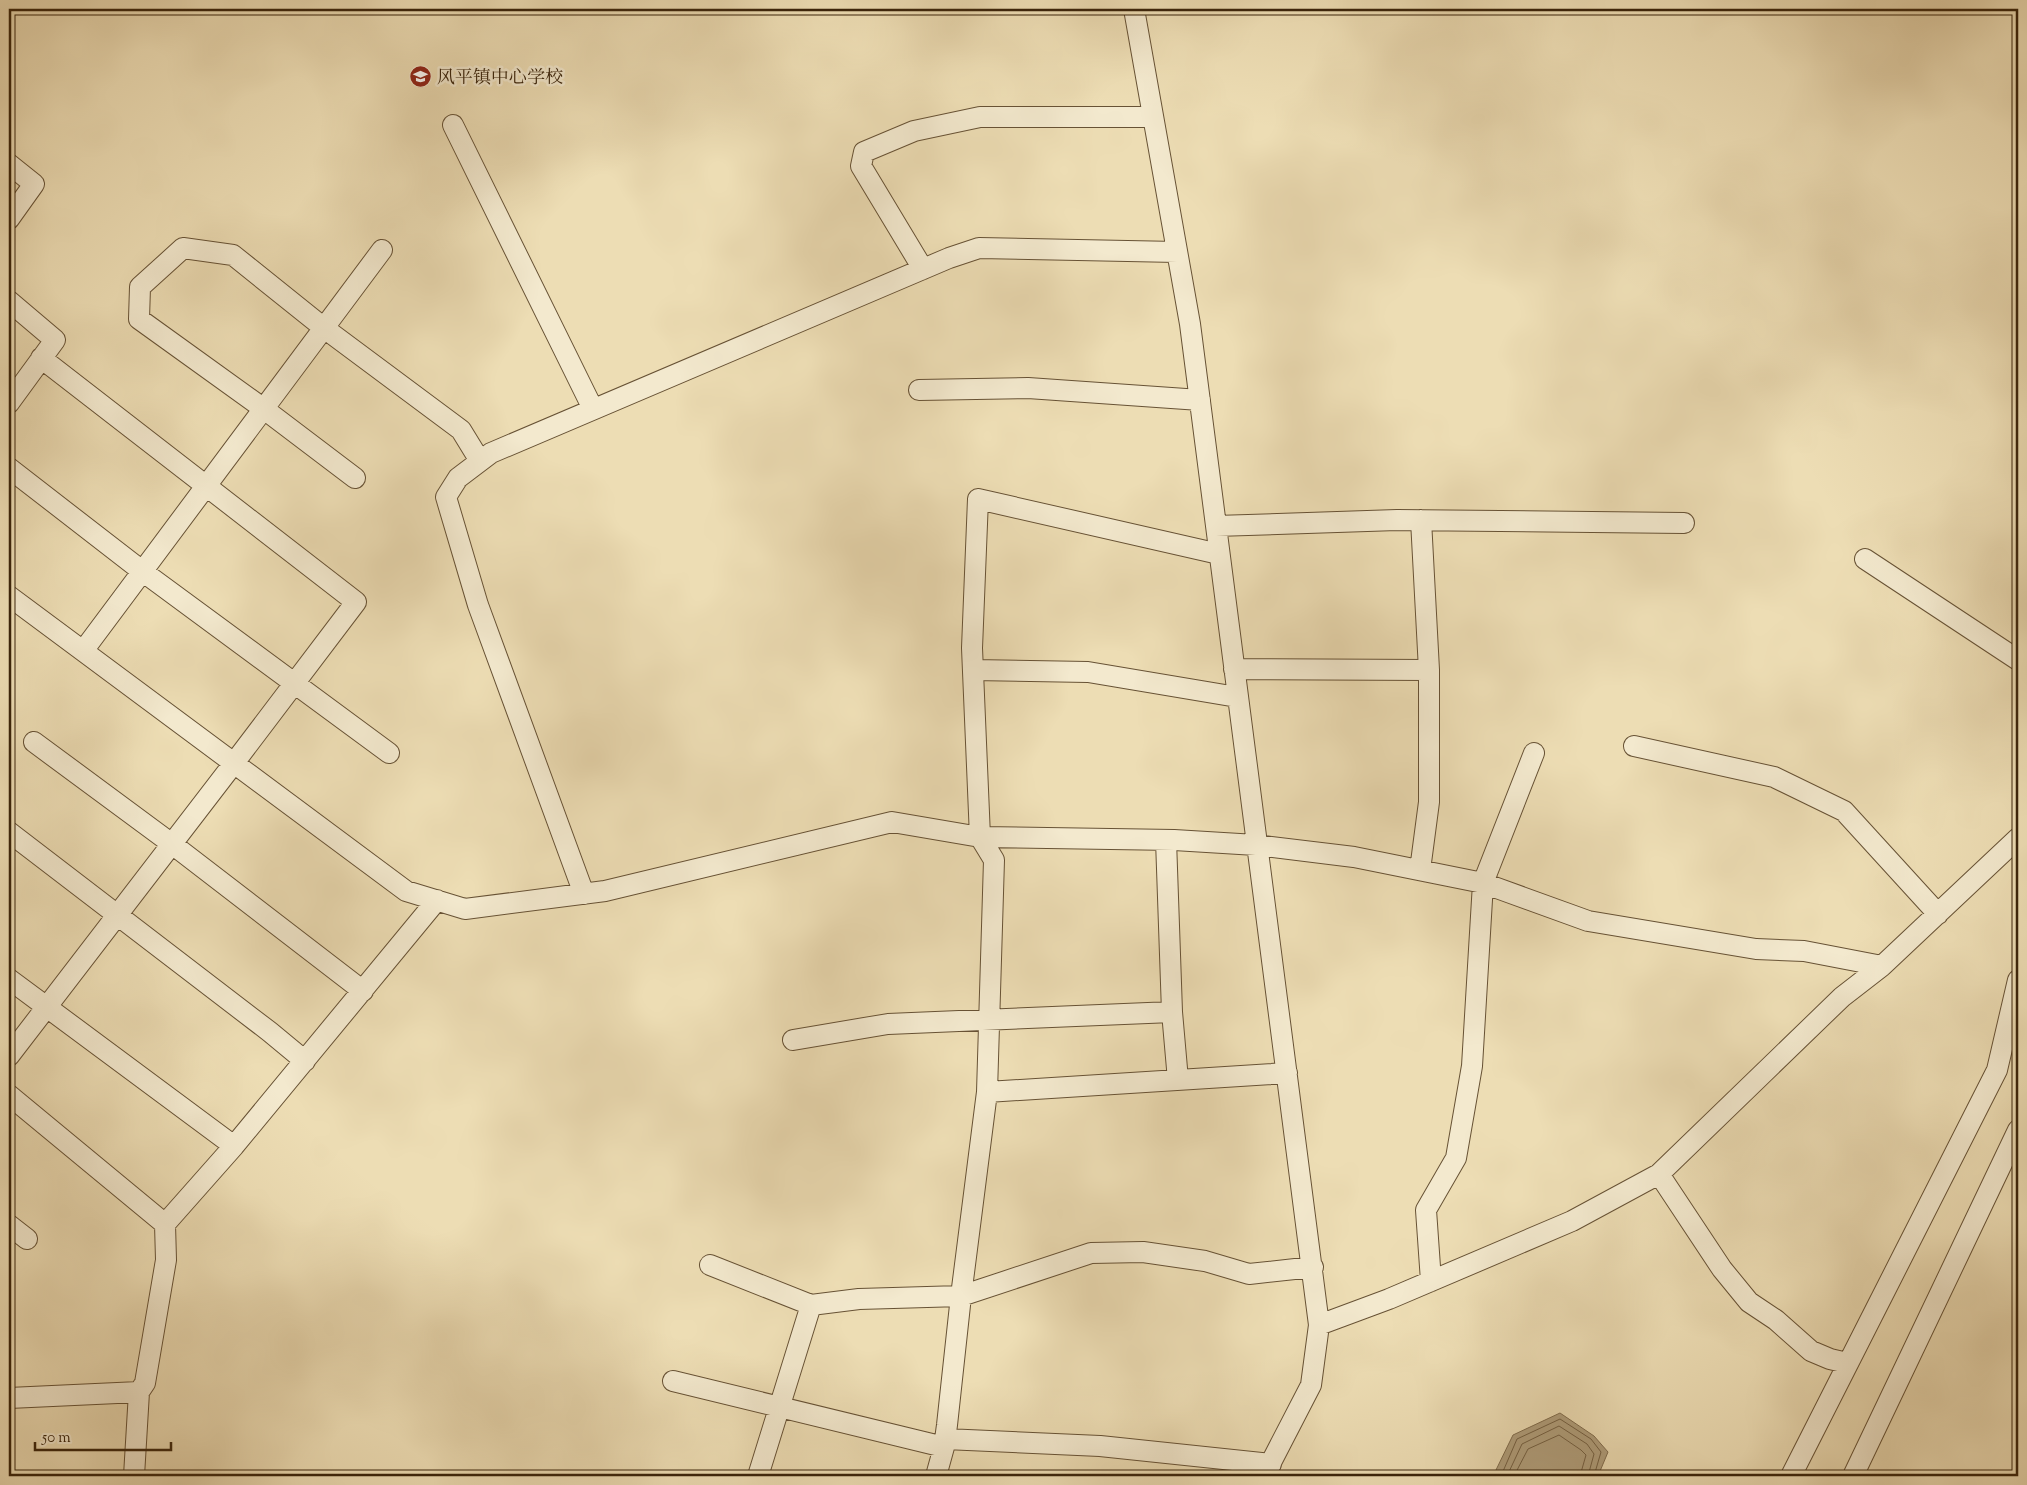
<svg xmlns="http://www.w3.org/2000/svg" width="2027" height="1485" viewBox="0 0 2027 1485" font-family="'Sorts Mill Goudy','Noto Serif SC',serif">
<rect width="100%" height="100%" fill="#edddb4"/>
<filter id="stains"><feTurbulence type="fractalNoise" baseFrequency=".004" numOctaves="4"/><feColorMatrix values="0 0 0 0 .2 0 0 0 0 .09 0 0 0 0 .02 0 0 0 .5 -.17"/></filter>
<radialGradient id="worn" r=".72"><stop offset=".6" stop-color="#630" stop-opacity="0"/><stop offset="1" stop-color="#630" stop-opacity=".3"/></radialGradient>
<path fill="#b09e7b" stroke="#816d4e" d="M1560 1413 1594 1436 1608 1452 1598 1476H1496L1495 1472 1513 1435Z"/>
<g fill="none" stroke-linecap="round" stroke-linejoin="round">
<path stroke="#756143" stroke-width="1" d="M1501 1476 1517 1439 1560 1419 1591 1439 1601 1452 1594 1476
M1507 1476 1522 1444 1559 1426 1587 1444 1594 1454 1588 1476
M1514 1476 1528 1449 1559 1435 1581 1450 1586 1455 1580 1476"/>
<defs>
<path id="minor" d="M1134 9 1190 324 1319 1325 1311 1385 1264 1476
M453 125 593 409
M9 164 34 184 9 219
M923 269 861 166 864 152 914 131 980 117H1153
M9 301 55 340 9 403
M919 390 1028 388 1200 400
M9 468 142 571 389 753
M355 478 264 409 139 319 140 287 183 248 233 255 324 328 461 430 480 461
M1216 526 1397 520 1684 523
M1865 559 2018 660
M9 596 406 891 465 909 605 891 892 822 980 837 1174 840 1256 845 1354 857 1483 883 1588 921 1756 949 1804 951 1882 966
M83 651 382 250
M1234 669 1429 670
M973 670 1088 672 1237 697
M34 742 172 844 363 991
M1634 746 1774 777 1844 811 1938 914
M9 832 270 1032 305 1061
M1166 840 1172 1012 1178 1080
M1420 870 1429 802V670L1421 520
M584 894 478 605 446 497 458 478 491 453 949 258 979 248 1177 252
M9 979 234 1146
M793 1040 888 1024 1172 1012
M9 1056 234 763 356 602 41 358
M987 1092 1287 1073
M9 1095 165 1224 234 1146 437 900
M1659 1174 1722 1269 1749 1302 1776 1320 1811 1351 1830 1359 1847 1363
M9 1225 27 1239
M710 1265 811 1305 859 1299 961 1296 1091 1253 1143 1252 1205 1261 1249 1274 1313 1267
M1431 1281 1426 1210 1456 1158 1472 1066 1483 883 1534 753
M1319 1325 1389 1299 1572 1221 1659 1174 1842 997 1882 966 2018 838
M673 1381 944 1447
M9 1398 139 1392 145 1383 166 1260 165 1224
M945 1439 1100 1446 1271 1464
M134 1476 139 1392
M758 1476 811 1305
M936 1476 944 1447 947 1425 961 1296 987 1092 994 860 980 837 972 648 978 499 1219 554
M1791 1476 1997 1070 2018 980
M1853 1476 2018 1130"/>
</defs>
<use href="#minor" stroke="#675235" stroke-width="22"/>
<use href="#minor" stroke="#f3e9ce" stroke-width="20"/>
</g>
<defs>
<symbol id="school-disc" viewBox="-11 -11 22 22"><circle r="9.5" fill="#8f2418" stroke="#f3e9ce"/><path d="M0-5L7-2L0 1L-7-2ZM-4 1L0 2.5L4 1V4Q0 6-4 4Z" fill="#fff"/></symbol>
</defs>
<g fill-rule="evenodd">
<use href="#school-disc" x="408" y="64" width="25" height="25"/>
</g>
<g text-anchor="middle" stroke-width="5" stroke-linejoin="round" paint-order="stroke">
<g font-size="18" fill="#3a240b" stroke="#f3e9ce" text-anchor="start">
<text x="437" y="83">风平镇中心学校</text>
</g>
</g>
<rect width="2027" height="1485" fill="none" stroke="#edddb4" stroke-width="30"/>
<rect x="10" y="10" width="2007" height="1465" fill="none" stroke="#3a240b" stroke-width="2.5"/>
<rect x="15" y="15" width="1997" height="1455" fill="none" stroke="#3a240b"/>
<path d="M35 1442v8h136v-8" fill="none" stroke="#3a240b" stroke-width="2.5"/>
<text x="42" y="1442" font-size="15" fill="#3a240b" stroke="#f3e9ce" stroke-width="4" paint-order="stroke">50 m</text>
<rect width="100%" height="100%" filter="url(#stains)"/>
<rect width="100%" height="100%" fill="url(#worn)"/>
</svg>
